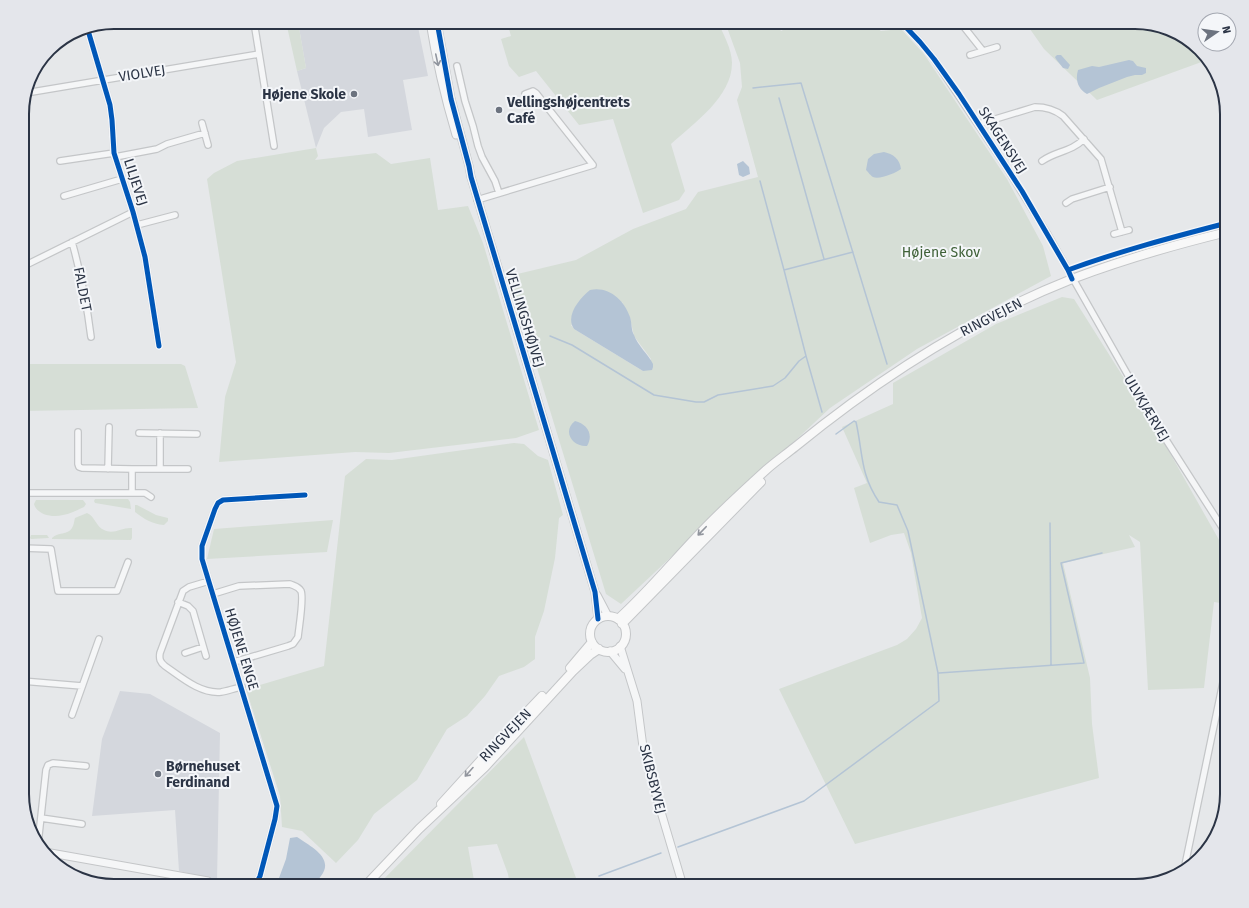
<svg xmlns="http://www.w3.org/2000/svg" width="1249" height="908" viewBox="0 0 1249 908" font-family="'Fira Sans',sans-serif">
<rect width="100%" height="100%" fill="#e6e8ea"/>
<path fill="#d4d7dd" d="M298 22H417L428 76 403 80 412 130 368 137 364 109 341 112 324 128 316 148 297 71 306 68Z
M120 691 150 694 220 733 217 880 179 871 175 810 92 816 102 739Z"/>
<path fill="#d6ded6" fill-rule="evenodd" d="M286 22H298L306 68 297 71Z
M507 22H718C723 34 732 49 732 63 732 97 694 123 671 144L685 191 679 200 643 213 613 119 579 125 536 71 519 77 509 66 501 39 511 36Z
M725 22H776L781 31 799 22H868L881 31 901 29 924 54 1007 179 1043 246 1051 276 917 349 830 408 621 604 606 594 509 276 576 260 633 229 686 209 698 192 758 177 737 100 742 87 740 63ZM622 302 630 318 634 336 651 359 643 371 574 329 571 325Z
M1025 22H1135L1191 41 1207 60 1097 100 1044 49Z
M316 148 318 156 315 160 376 153 391 164 430 158 438 210 468 206 483 243 539 430 516 438 389 453 355 452 219 462 225 397 236 362 207 179 214 173 237 161Z
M1062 297 1074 299 1158 432 1227 554V604L1214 602 1204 688 1148 690 1140 542 1129 535 1135 547 1063 563 1090 678 1092 724 1099 778 855 844 779 689 897 645 907 639 916 629 922 618 911 553 904 533 891 535 870 543 854 488 867 483 842 427 893 404V383L996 324Z
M22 364H181L185 366 198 408 22 411Z
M514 443 524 444 538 456 548 460 563 515 559 518 555 558 544 611 535 637V659L524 667 499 676 485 696 467 716 447 729 417 780 374 814 358 840 336 863 302 831 282 827 280 796 246 689 324 666 345 476 366 459 392 460Z
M95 499H128L130 502 131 509 95 503 94 501Z
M36 500H83L86 504 84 507C77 510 70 514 63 515 53 518 37 515 34 504Z
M135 505H137L156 515 168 518V521L164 525C152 524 144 519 135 512Z
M87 513C95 516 96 527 104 530 114 535 122 527 132 528V538L131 540 52 539V538C57 532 68 535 72 528 74 525 74 521 75 518Z
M333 520 327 552 207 559 214 529Z
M31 535H47L49 538 31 539 30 538Z
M524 737 579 886H510L508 874 497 844 468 847 475 886H377Z"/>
<path fill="#b4c4d5" d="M1057 55H1061L1070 65 1068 69 1063 68 1056 59 1055 57Z
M1129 60 1133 61 1137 66 1146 68V73L1142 75H1135L1127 77 1099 88 1087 94C1078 89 1075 80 1078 70L1092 66 1099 67Z
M884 152C893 154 900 159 901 169 896 173 879 180 873 177 871 176 868 172 866 170L868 159 874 154Z
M743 161 749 167 750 174 743 177 739 175 737 164Z
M590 290C609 286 624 300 630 317 632 323 631 330 634 335 638 346 648 354 653 364V367L652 370 643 371 574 329C565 316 579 299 590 290Z
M575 421C587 424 594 434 587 446 572 447 562 431 575 421Z
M297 837C310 846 335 858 321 876 318 880 314 885 309 886 300 888 289 886 280 886L279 878 286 859 290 838Z"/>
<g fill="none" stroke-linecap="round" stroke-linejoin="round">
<path stroke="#b4c4d5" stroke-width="1.5" d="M753 88 801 83 887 364
M779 98 824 259
M760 181 784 270
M550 336 572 345 654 395 696 402H704L718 395 773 386 785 378 799 361 806 356
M822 412 806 356 784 270 853 252
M1050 523 1051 665
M939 673 1084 663 1061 563 1102 553
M678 847 804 801 939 701 938 673 908 531 897 505 879 502C860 474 863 453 856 422L854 421 836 434
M599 876 661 853
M580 886 581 882 590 879"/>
<defs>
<path id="minor" d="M254 22 274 146
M901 22 920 42 934 59 1005 165 1047 233 1154 421 1227 535
M960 22 983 51
M87 27 110 105 112 120 114 153 133 212 145 257 159 346
M970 55 997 47
M457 66 465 101 473 126 478 146 482 157 495 181 499 193
M26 93 259 54
M202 123 208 145
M979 124 1035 107C1046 107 1054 109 1063 116L1101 159 1122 232
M115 157 157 149 167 144 205 133
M60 161 114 153
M1042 161C1056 151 1071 152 1084 139
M64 196 122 179
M477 200 593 165 536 93 533 91 525 94
M1066 203 1072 199 1110 187
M137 225 175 215
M1114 234 1129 230
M72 242C81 274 87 305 91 337
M22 267 133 212
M22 295 25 312 26 333
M78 432V464L79 467 82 468 132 469V493
M139 433 197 434
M108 469 109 427
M132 469H188
M160 469V433
M22 493H145L151 497
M22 525 23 493
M22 548 51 549 58 591H117L128 562
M209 581 189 587 183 591 160 653C159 659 160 662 165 666 181 677 200 694 221 692 228 691 235 688 242 687
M213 594 239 586 290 584C294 586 298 586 301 591 304 598 299 627 298 637L293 644 288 646 234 662
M178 602 188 606 193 611 206 656
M22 647V644
M185 653 203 647
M22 681 82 686
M72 715 99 639
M41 818 82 824
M38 844 46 770 48 765 53 763 86 766
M1184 870 1227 663
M207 886 208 881 223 886
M255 886 260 876 275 819 277 806 202 559V546L215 509 218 503 223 500 305 495"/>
<path id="tertiary" d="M430 22C436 60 445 98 456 135
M437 22 451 99 469 166 471 177 595 592 598 619
M597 595 608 616
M620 646 637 701 643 747 648 768 683 886
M610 651 625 669
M45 852 208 881"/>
<path id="secondary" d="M590 634a18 18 0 1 1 36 0a18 18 0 1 1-36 0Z
M618 619C648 592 673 561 702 531 722 510 744 490 766 470 775 462 785 455 795 447 878 379 971 319 1072 279 1122 260 1174 245 1227 232
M622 624 761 482
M570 668 592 642
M441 804 481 760 542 696
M365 886 419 829 485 767 573 671 590 655 599 649"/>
</defs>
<use href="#minor" stroke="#c4c6c8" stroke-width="8"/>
<use href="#tertiary" stroke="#c4c6c8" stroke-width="9"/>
<use href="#secondary" stroke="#c4c6c8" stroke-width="10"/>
<use href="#minor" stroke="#f5f6f7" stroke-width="5.5"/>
<use href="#tertiary" stroke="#f5f6f7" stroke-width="7"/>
<use href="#secondary" stroke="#f8f8f8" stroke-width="8"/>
<defs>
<path id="cycleway" d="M437 22 451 99 469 166 471 177 595 592 598 619
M901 22 920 42 934 59 959 94 1022 191 1068 270 1072 279
M87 27 110 105 112 120 114 153 133 212 145 257 159 346
M1068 270C1120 251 1173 237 1227 223
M255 886 260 876 275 819 277 806 202 559V546L215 509 218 503 223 500 305 495"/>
</defs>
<use href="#cycleway" stroke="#f4f6f9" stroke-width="8"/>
<use href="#cycleway" stroke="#0057b8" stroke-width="5"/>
</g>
<defs><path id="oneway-shaft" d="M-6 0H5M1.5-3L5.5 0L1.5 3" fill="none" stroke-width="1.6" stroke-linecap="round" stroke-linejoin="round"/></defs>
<use stroke="#90959e" href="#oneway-shaft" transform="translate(437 60) rotate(78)"/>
<g stroke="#92969e">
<use href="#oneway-shaft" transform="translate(702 531) rotate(134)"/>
<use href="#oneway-shaft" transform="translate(469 772) rotate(132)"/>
</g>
<g fill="#6c737f" stroke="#f4f6f9" stroke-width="1.5">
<circle cx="354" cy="94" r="4"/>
<circle cx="499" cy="110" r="4"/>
<circle cx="158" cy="774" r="4"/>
</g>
<g text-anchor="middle" stroke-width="4" stroke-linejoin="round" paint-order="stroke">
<g font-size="14" fill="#2b3445" stroke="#f4f6f9">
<text transform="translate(142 73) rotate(-9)" y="5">VIOLVEJ</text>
<text transform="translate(1003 140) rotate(57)" y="5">SKAGENSVEJ</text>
<text transform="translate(136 182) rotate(72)" y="5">LILJEVEJ</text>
<text transform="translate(83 289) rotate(79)" y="5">FALDET</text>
<text transform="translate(991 317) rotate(-27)" y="5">RINGVEJEN</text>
<text transform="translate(525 318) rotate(73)" y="5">VELLINGSHØJVEJ</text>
<text transform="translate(1147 408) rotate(59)" y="5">ULVKJÆRVEJ</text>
<text transform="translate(242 649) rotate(73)" y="5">HØJENE ENGE</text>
<text transform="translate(505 735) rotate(-46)" y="5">RINGVEJEN</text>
<text transform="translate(653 779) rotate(76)" y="5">SKIBSBYVEJ</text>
</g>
<g font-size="14" font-weight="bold" fill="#2b3445" stroke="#f4f6f9" text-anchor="start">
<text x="346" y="99" text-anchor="end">Højene Skole</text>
<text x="507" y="107">Vellingshøjcentrets<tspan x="507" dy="16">Café</tspan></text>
<text x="166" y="771">Børnehuset<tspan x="166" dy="16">Ferdinand</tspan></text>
</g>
<g font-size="14" fill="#3f6138" stroke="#f4f6f9">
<text x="941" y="257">Højene Skov</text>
</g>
</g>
<path d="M0 0H1249V908H0ZM114 29H1135A85 85 0 0 1 1220 114V794A85 85 0 0 1 1135 879H114A85 85 0 0 1 29 794V114A85 85 0 0 1 114 29Z" fill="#e4e6eb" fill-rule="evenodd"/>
<path fill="none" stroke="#2b3445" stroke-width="2" d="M114 29H1135A85 85 0 0 1 1220 114V794A85 85 0 0 1 1135 879H114A85 85 0 0 1 29 794V114A85 85 0 0 1 114 29Z"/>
<g transform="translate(1217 32) rotate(77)"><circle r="19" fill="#f4f6f9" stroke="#a4a8b1"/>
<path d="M0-3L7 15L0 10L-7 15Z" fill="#6c737f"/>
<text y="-6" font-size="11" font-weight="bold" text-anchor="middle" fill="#2b3445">N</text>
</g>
</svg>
